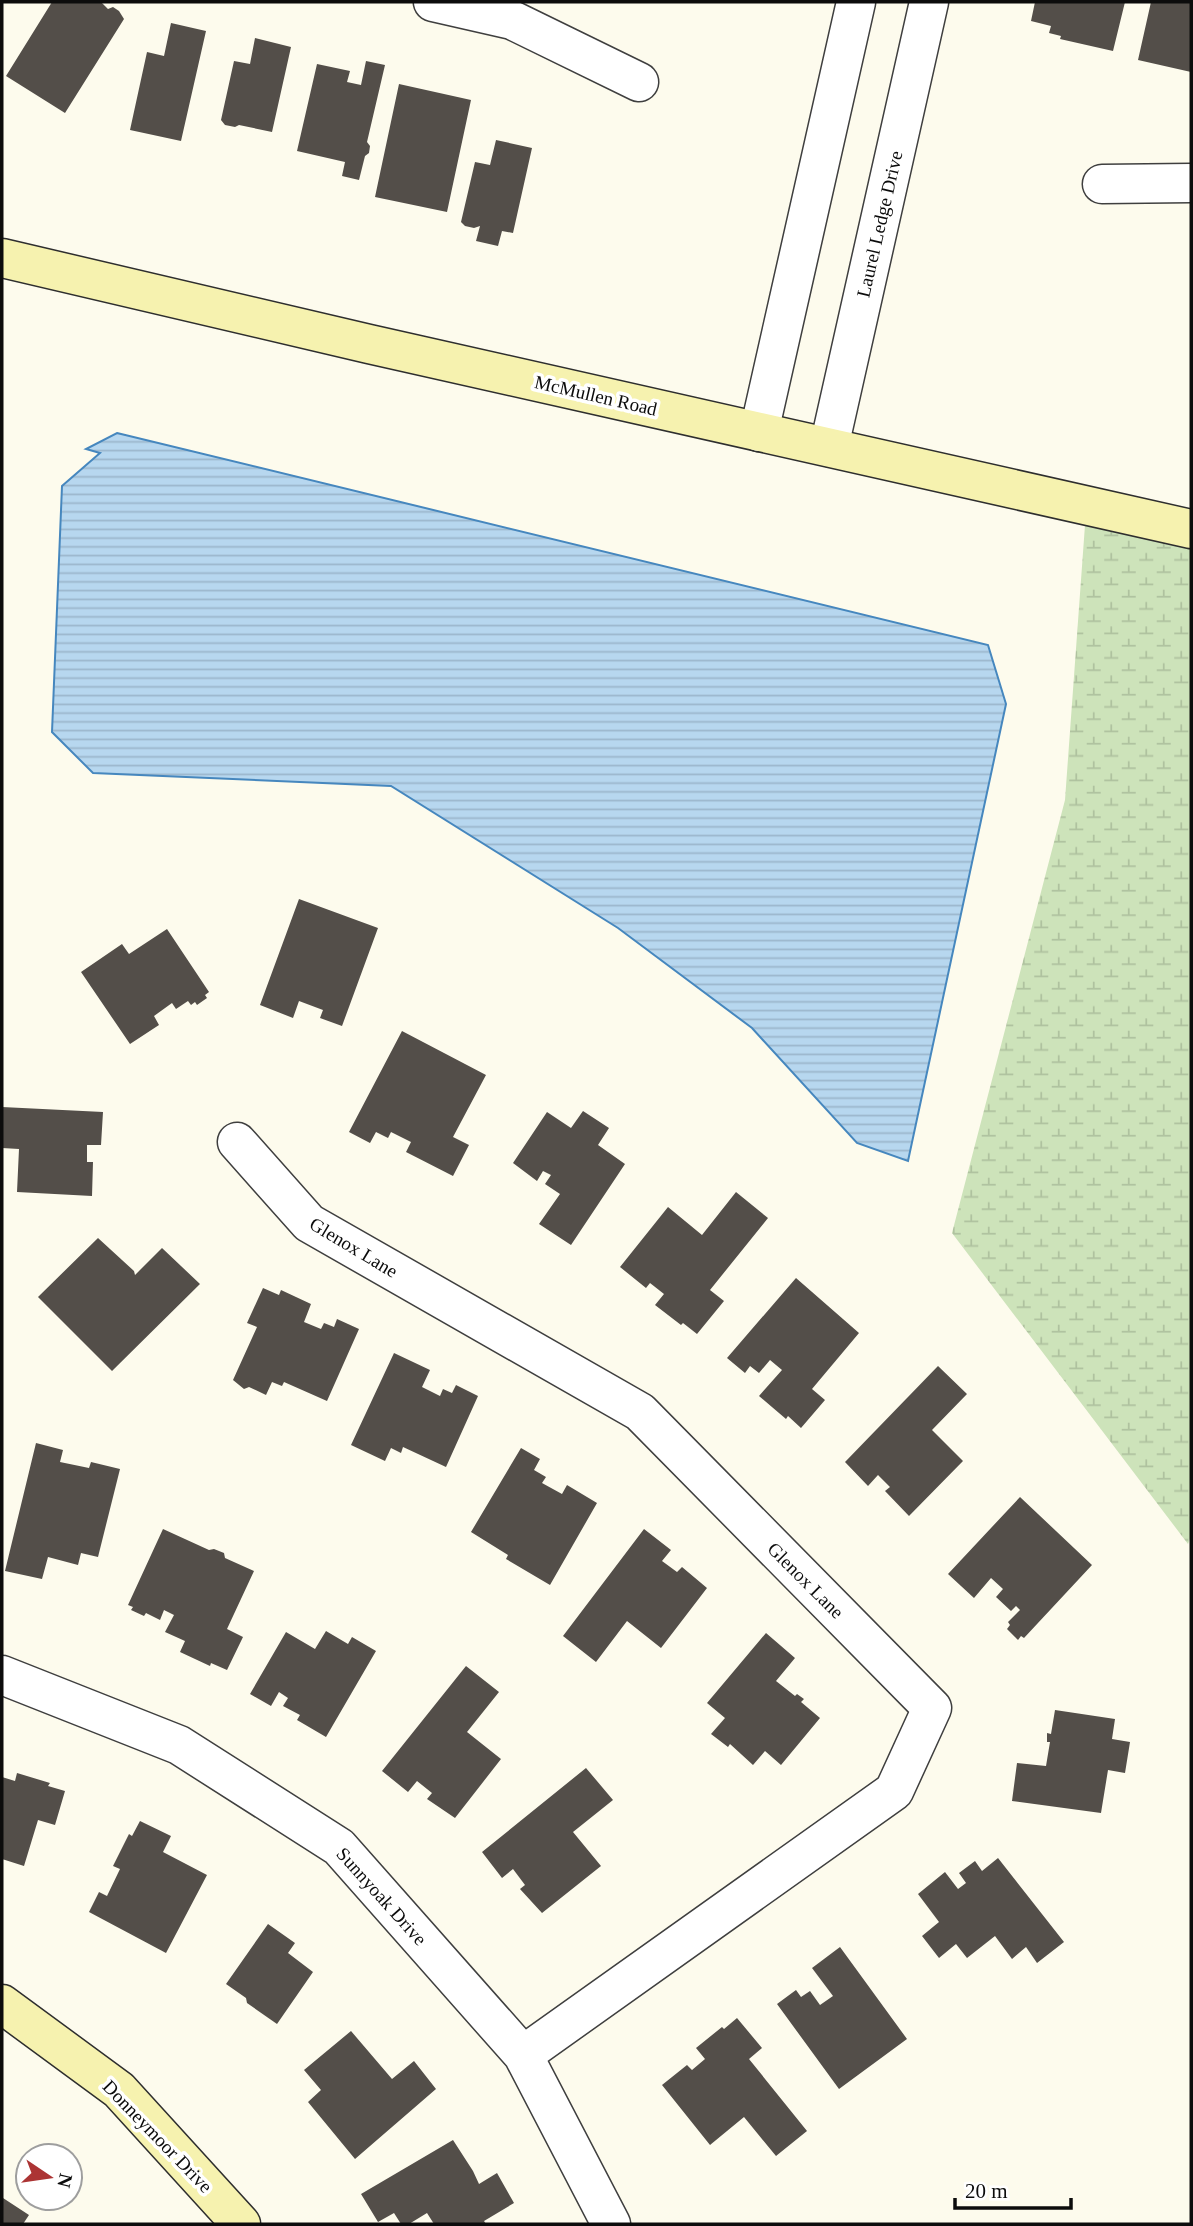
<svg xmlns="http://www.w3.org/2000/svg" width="1193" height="2226" viewBox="0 0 1193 2226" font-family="'Times New Roman',serif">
<defs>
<pattern id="wetland-marsh" width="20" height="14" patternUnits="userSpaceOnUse" patternTransform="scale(1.75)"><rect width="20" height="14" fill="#cde3ba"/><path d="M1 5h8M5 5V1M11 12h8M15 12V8" fill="none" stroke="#afc29f"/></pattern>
<pattern id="water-rules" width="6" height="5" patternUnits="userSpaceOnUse" patternTransform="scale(1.75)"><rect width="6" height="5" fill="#b7d7ef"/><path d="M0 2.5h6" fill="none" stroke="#9cb7cc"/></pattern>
</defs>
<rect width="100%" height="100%" fill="#fdfbed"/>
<path fill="url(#wetland-marsh)" d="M1085 525 1191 549V1536L1188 1544 952 1233 1065 800Z"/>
<path fill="url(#water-rules)" stroke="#4687be" stroke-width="2" d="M117 433 988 645 1006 704 908 1161 857 1143 752 1028 618 928 391 786 93 773 52 732 62 486 100 453 86 449Z"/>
<path fill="#534e49" d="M52 2H101L108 9 113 7 119 11 124 19 65 113 6 76Z
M1035 2H1125L1113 51 1060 39 1061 36 1049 33 1051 26 1031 21Z
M1151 2H1191V72L1138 60Z
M171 23 206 31 181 141 130 130 147 52 164 56Z
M255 38 291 47 272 132 239 125 235 127 225 125 221 120 234 61 250 64Z
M366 61 385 65 367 142 370 146 369 153 365 156 359 180 342 176 345 162 297 151 317 64 350 71 347 82 361 85Z
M399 84 471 100 447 212 375 197Z
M496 140 532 148 513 233 502 231 498 246 476 241 480 226 474 228 465 226 461 222 475 162 490 165Z
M299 899 378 928 342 1026 320 1018 323 1010 299 1001 293 1018 260 1005Z
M167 929 209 992 205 995 207 998 197 1005 195 1002 191 1005 188 1001 176 1009 172 1003 154 1016 159 1025 130 1044 81 972 122 944 129 954Z
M402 1031 486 1075 453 1137 469 1145 453 1176 406 1152 411 1142 391 1132 388 1138 376 1132 370 1143 349 1132Z
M2 1107 103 1112 101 1145H87V1162H93L92 1196 17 1192 19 1149 2 1148Z
M583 1111 609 1128 598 1145 625 1164 571 1245 539 1224 560 1194 545 1184 551 1175 543 1171 537 1181 513 1163 547 1112 571 1128Z
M736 1192 768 1218 710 1290 724 1301 697 1334 683 1323 681 1325 655 1305 664 1294 650 1283 646 1288 620 1267 668 1207 702 1235Z
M98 1238 134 1271 135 1275 162 1248 200 1284 112 1371 38 1297Z
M796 1278 859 1333 812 1389 825 1400 801 1428 788 1416 786 1419 759 1396 782 1370 770 1360 759 1373 750 1366 745 1373 727 1358Z
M263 1288 279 1295 281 1290 311 1304 304 1322 321 1329 324 1323 334 1327 337 1319 359 1329 327 1401 284 1382 282 1386 272 1382 266 1395 249 1387 244 1389 233 1380 257 1327 247 1323Z
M394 1353 430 1370 422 1387 440 1396 443 1389 452 1393 456 1385 478 1396 446 1467 403 1447 401 1453 391 1448 385 1461 351 1445Z
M938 1366 967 1394 932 1430 963 1461 909 1516 885 1491 890 1487 878 1475 868 1486 845 1462Z
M36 1443 63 1450 60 1462 89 1468 91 1462 120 1469 98 1557 81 1553 78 1565 48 1557 42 1579 5 1571Z
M521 1448 540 1459 534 1470 546 1477 542 1483 562 1494 567 1485 597 1503 550 1585 506 1559 508 1555 471 1532Z
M1020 1497 1092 1565 1024 1638 1021 1636 1018 1640 1007 1629 1010 1625 1008 1622 1020 1610 1016 1606 1011 1611 996 1597 1003 1589 991 1578 974 1598 948 1574Z
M163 1529 209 1550 214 1549 224 1553 225 1558 254 1571 227 1629 243 1637 227 1670 211 1663 210 1666 180 1652 185 1641 165 1632 174 1615 164 1610 160 1620 146 1613 144 1616 131 1610 133 1607 128 1605Z
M644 1529 671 1550 662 1561 677 1572 682 1567 707 1588 661 1648 627 1621 596 1662 563 1636Z
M326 1631 348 1644 352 1637 376 1651 326 1737 297 1720 300 1715 283 1706 288 1698 279 1692 271 1706 250 1694 286 1632 315 1649Z
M766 1633 795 1658 776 1681 795 1696 797 1694 804 1699 801 1702 820 1718 781 1765 765 1751 753 1765 730 1744 728 1747 711 1734 725 1718 707 1703Z
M466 1666 499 1692 467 1732 501 1759 455 1818 427 1799 432 1793 417 1781 408 1792 382 1771Z
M1055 1710 1115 1719 1112 1739 1130 1742 1125 1773 1108 1770 1101 1813 1012 1801 1017 1763 1046 1766 1050 1742H1047V1733L1051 1734Z
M586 1768 613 1800 573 1832 601 1866 542 1913 520 1889 525 1885 513 1869 502 1878 482 1852Z
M17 1773 50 1783 48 1786 65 1791 55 1825 38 1820 24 1866 2 1859V1777L15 1781Z
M140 1821 171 1836 163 1852 207 1875 166 1953 89 1912 99 1892 107 1896 120 1869 113 1866 129 1834 132 1836Z
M998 1858 1064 1942 1037 1963 1026 1947 1012 1959 995 1936 967 1958 956 1944 939 1958 922 1936 939 1922 918 1894 945 1872 958 1889 966 1883 959 1873 975 1861 982 1871Z
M268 1924 295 1943 288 1953 313 1972 277 2024 247 2003 246 1998 226 1984Z
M840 1947 907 2039 839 2089 777 2004 796 1990 801 1997 810 1991 820 2005 833 1996 812 1968Z
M737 2018 762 2048 749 2059 807 2131 776 2156 744 2117 710 2145 662 2085 687 2065 692 2070 705 2059 696 2048 722 2027 724 2029Z
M351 2031 392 2079 414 2061 436 2089 355 2159 308 2102 321 2090 304 2070Z
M453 2140 473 2171 479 2184 497 2173 514 2203 484 2221 486 2224H434L427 2213 409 2224H401L394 2213 378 2222 361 2194Z
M3 2198 29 2215 23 2224H2Z"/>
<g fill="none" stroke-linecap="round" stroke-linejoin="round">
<defs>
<path id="street" d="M433 2 512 20 639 82
M1102 184 1191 183
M759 432 856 2
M829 447 929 2
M237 1142 309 1223 640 1412 932 1708 894 1791 523 2055
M2 1675 179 1745 339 1847 523 2055 611 2224"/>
<path id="secondary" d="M2 258 369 344 1191 529
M2 2004 119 2090 241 2224"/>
</defs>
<use href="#street" stroke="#3f3f3f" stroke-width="41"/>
<use href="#secondary" stroke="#2e2e2e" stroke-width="41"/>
<use href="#street" stroke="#fff" stroke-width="38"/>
<use href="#secondary" stroke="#f6f2af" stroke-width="38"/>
</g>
<g text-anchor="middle" stroke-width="7" stroke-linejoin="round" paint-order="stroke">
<g font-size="19" fill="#0c0c0c" stroke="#fff">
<text transform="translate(879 224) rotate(-77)" y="7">Laurel Ledge Drive</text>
<text transform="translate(596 395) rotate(13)" y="7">McMullen Road</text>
<text transform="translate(354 1247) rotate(31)" y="7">Glenox Lane</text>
<text transform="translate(806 1580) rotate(45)" y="7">Glenox Lane</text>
<text transform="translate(382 1896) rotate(48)" y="7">Sunnyoak Drive</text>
<text transform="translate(158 2136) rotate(46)" y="7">Donneymoor Drive</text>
</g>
</g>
<rect width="1193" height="2226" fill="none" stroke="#0c0c0c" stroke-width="7"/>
<g transform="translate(49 2177) rotate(103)"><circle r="33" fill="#ffffff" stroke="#9e9e9e" stroke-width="2"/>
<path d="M0-5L12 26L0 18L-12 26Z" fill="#ac3434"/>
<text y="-10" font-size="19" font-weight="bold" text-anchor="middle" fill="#0c0c0c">N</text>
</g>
<path d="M955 2198v10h116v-10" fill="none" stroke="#0c0c0c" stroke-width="3.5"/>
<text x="965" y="2198" font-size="21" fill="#0c0c0c" stroke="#ffffff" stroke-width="5" paint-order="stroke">20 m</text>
</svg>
